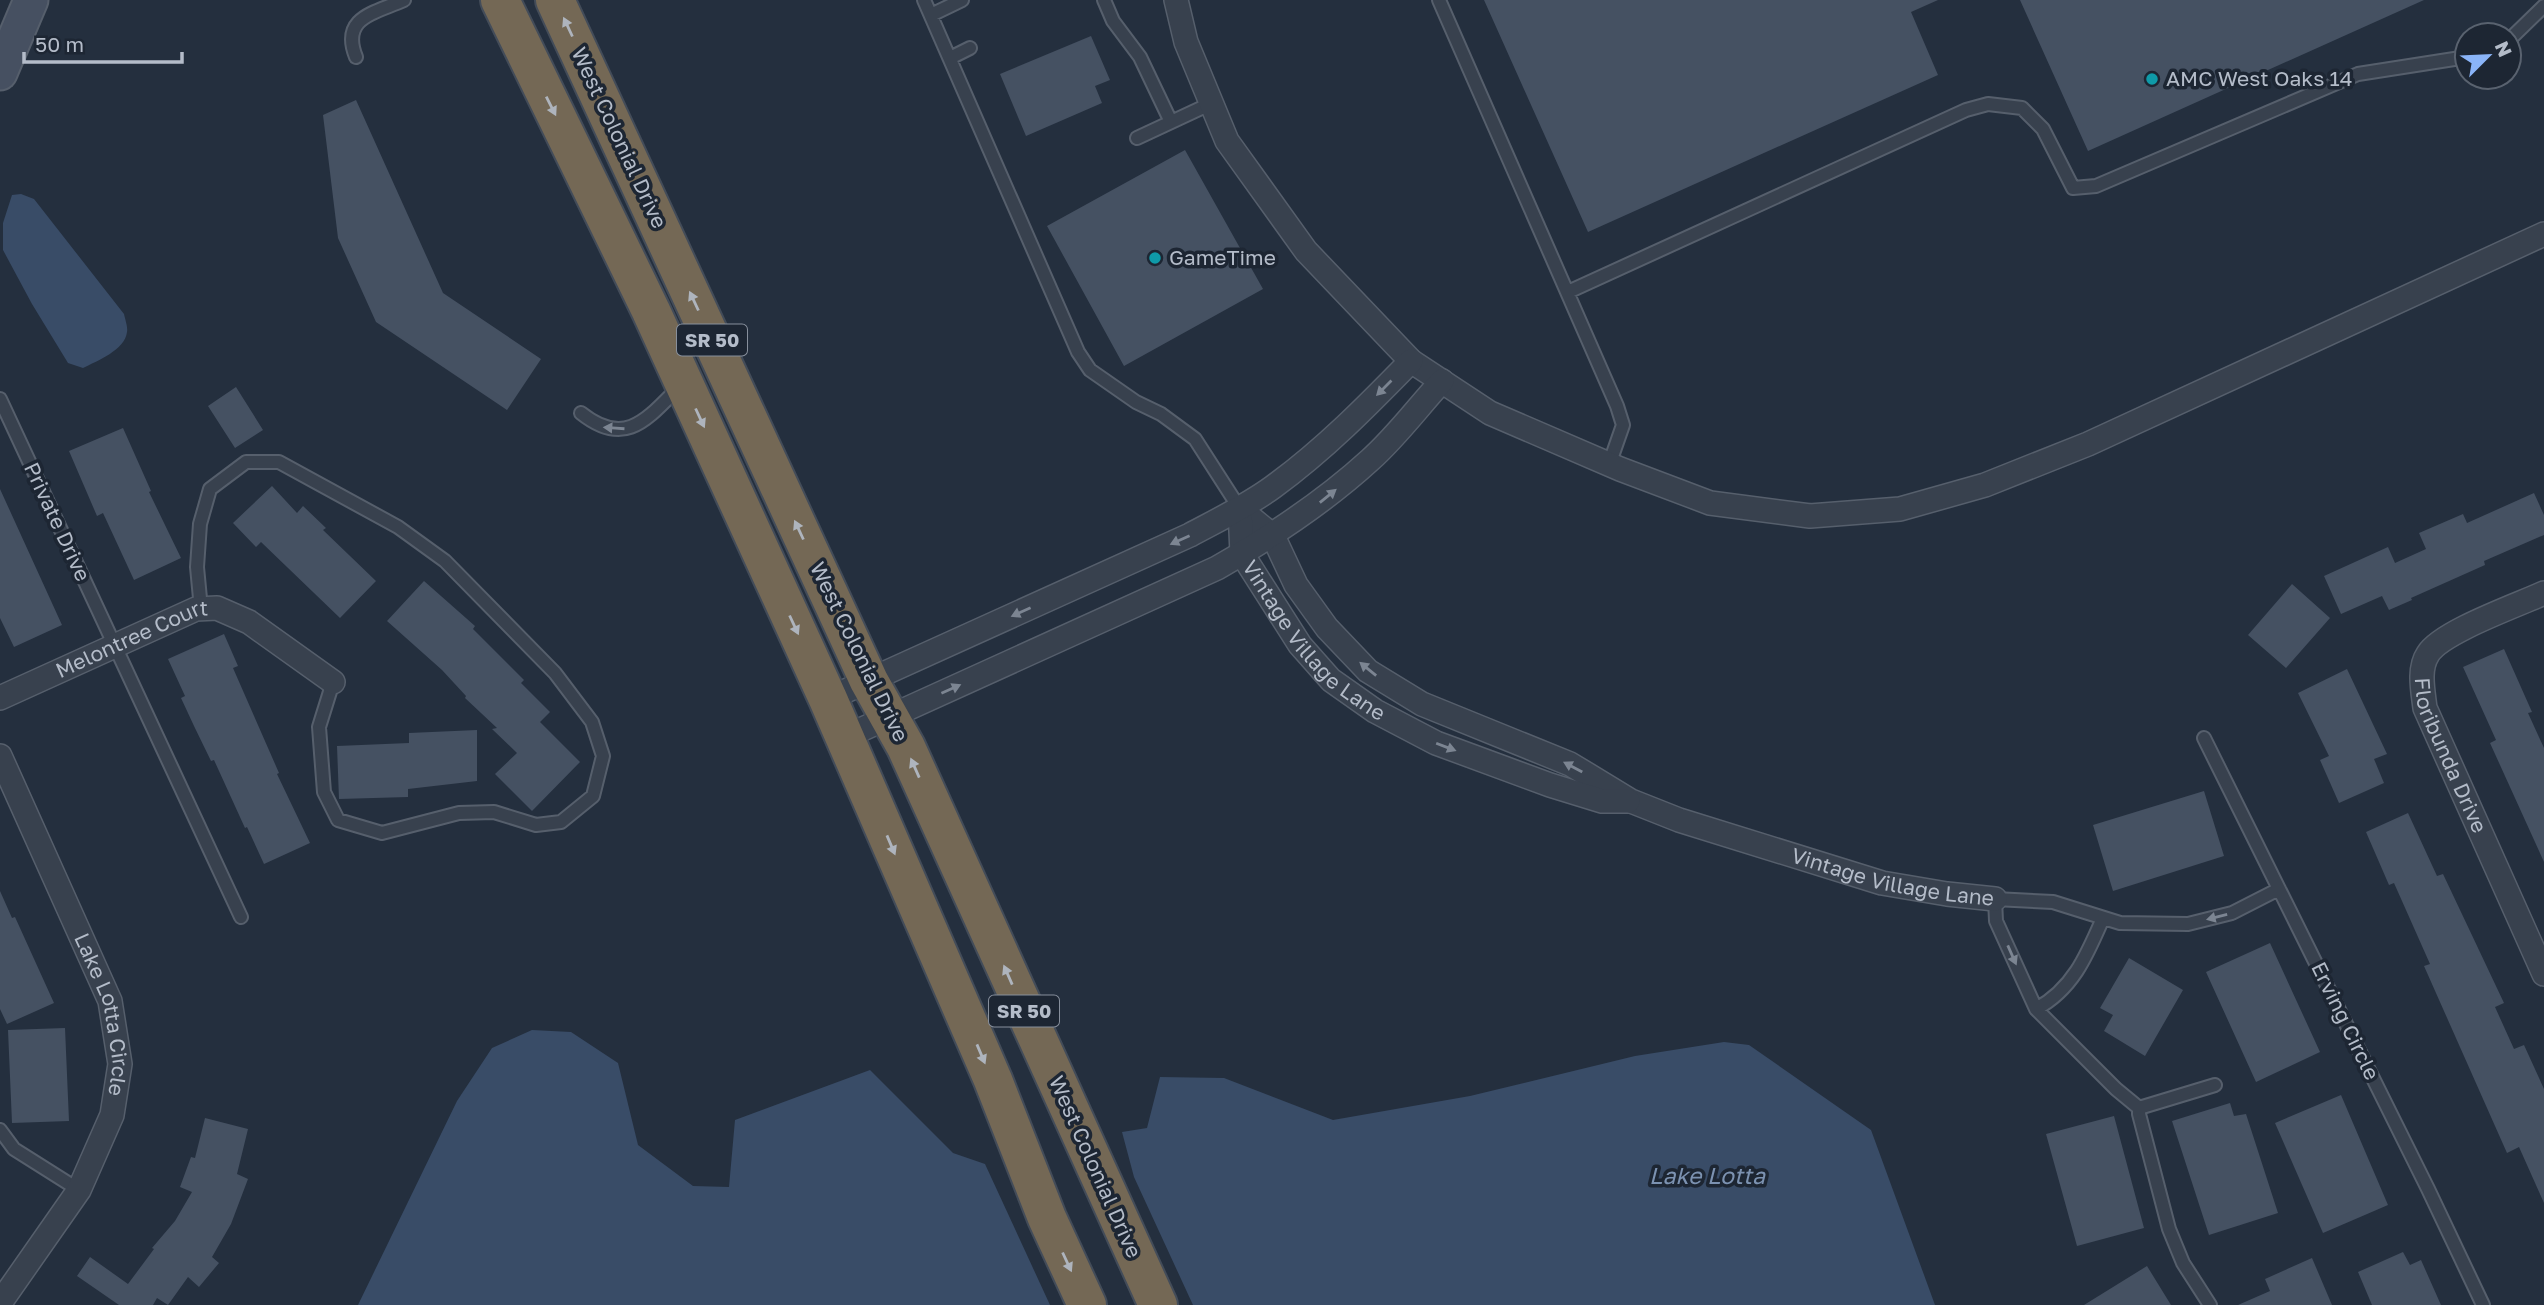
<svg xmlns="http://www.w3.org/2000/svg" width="2544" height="1305" viewBox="0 0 2544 1305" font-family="'Golos Text',sans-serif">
<rect width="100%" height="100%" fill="#242f3e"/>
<path fill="#394c67" d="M21 194 34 199 124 314C125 319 128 327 127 332 125 350 97 361 83 368L68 363 32 304 3 250V223L12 195Z
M532 1030 571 1032 618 1063 638 1145 693 1186 729 1187 735 1120 870 1070 953 1153 985 1164 1050 1305H358L457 1101 492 1048Z
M1724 1042 1749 1045 1871 1130 1935 1305H1193L1134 1177 1122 1132 1147 1128 1160 1077 1224 1078 1333 1120 1470 1096 1635 1056Z"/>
<path fill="#455162" d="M1484 0H1938L1911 12 1938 75 1588 232Z
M2020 0H2424L2088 151Z
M1091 36 1110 80 1095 86 1102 103 1026 136 1000 74Z
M356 100 443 293 541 359 507 410 376 322 338 238 323 115Z
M1185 150 1263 289 1124 366 1047 226Z
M236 387 263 430 235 448 208 406Z
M123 428 151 491 149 492 181 558 134 580 103 513 97 516 69 451Z
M272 486 297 513 303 506 326 528 323 530 376 581 340 618 261 542 256 547 233 523Z
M0 489 62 625 14 647 0 618Z
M2534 493 2544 515V535L2484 561 2485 565 2411 598 2412 600 2389 610 2382 596 2341 614 2324 576 2388 547 2395 563 2426 549 2419 533 2463 514 2467 523Z
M424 581 475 626 473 629 524 680 521 683 550 712 540 722 580 762 532 811 495 774 517 753 492 729 497 728 465 698 466 696 442 670 387 621Z
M2292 584 2330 618 2286 668 2248 635Z
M224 634 238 666 233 668 279 773 277 774 310 843 264 864 247 827 245 828 214 760 211 761 194 726 181 698 185 696 168 659Z
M2504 649 2532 712 2528 713 2544 748V862L2490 743 2496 740 2463 667Z
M2347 669 2387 754 2374 759 2384 783 2339 803 2320 760 2329 756 2298 693Z
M477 730V781L408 789V797L339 799 337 746 409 743V733Z
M2204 791 2224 856 2113 891 2093 825Z
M2408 813 2437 876 2443 874 2504 1003 2495 1007 2514 1049 2524 1045 2544 1089V1203L2519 1147 2507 1153 2424 966 2430 964 2394 883 2389 885 2366 832Z
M0 891 12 918 15 917 54 1003 7 1024 0 1009Z
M2270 943 2320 1052 2256 1082 2206 972Z
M2129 958 2183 990 2145 1056 2104 1031 2113 1015 2100 1008Z
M65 1028 69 1121 12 1123 8 1030Z
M2341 1095 2388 1205 2323 1233 2275 1123Z
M2230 1103 2234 1116 2246 1114 2278 1213 2209 1235 2172 1121Z
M2114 1116 2144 1228 2077 1246 2046 1134Z
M205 1118 248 1129 237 1174 248 1179 231 1224 212 1257 219 1263 199 1287 188 1277 168 1305 157 1298 153 1305H119L77 1276 90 1257 128 1284 154 1249 152 1248 175 1221 192 1192 180 1187 191 1157 195 1158Z
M2403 1252 2410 1265 2421 1260 2441 1305H2372L2358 1272Z
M2312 1258 2332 1305H2238L2270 1291 2265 1279Z
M2147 1266 2171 1305H2084Z"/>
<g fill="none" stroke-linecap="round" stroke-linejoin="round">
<defs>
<path id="lane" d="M924 0 1078 352 1090 370 1136 402 1161 414 1195 439 1240 509
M1104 0 1113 21 1140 57 1171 122
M1439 0 1617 406 1623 425 1609 465
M931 15 962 0
M2509 40 2544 6
M356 57C340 17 375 13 404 0
M950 58 970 48
M1137 138 1212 103
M1568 292 1966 110 1988 104 2022 108 2043 129 2073 188 2096 186 2358 74 2467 57
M0 399 241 917
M581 413C626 449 648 418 681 385
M201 609 197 567 200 524 210 489 246 462H279L398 527 445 561 555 673 592 722 603 756 593 796 561 822 536 825 494 812 459 813 382 833 338 820 324 792 319 727 333 682
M2204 738 2428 1189 2483 1305
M2036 1009C2073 989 2087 955 2103 918
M2139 1108 2215 1085
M0 1130 14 1149 79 1190
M2210 1305 2183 1263 2169 1229 2139 1114V1108L2116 1089 2036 1009 1996 921 1995 899 2053 902 2120 923 2188 924 2232 913 2279 889"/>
<g id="street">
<path d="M1176 0 1186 42 1227 141 1306 251 1411 361 1490 413 1620 469 1710 503 1810 516 1900 509 1985 485 2088 444 2544 234"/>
<path id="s1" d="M1240 509 1273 536 1296 585 1327 628 1368 671 1422 704 1570 764 1631 801 1679 820 1882 883 1947 894 1995 899"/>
<path id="s2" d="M1240 509 1242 554 1300 645 1331 680 1375 711 1436 743 1550 785 1602 801H1628"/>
<path id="s3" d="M2544 593C2518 605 2441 632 2428 654 2418 669 2423 691 2425 708L2544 974"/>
<path id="s4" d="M0 698 196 609 217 608 249 622 333 682"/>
<path d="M828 699 1190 535C1218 520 1247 506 1273 487 1324 450 1368 405 1411 361"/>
<path d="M845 737 1217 568C1271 537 1323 503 1370 460 1396 437 1418 407 1442 381"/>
<path id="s5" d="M0 756 110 1001 120 1064 112 1115 79 1190 0 1303"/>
</g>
<path id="secondary" d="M0 73 31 0"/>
<path id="highway" d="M500 0 651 311 828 699 993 1080 1047 1218 1087 1305
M555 0 869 681 906 747 1158 1305"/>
</defs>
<use href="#lane" stroke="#565f6c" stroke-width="16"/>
<use href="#street" stroke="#565f6c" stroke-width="26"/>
<use href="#secondary" stroke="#565f6c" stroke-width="37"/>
<use href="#highway" stroke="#434c59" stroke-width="42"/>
<use href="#lane" stroke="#38414e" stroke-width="12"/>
<use href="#street" stroke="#38414e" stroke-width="23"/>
<use href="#secondary" stroke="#465061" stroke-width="33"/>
<use href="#highway" stroke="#746855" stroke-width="38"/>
</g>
<defs><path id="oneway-solid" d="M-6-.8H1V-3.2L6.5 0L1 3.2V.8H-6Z" transform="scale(1.75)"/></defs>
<g fill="#aeb4bd">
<use href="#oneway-solid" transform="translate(568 27) rotate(-115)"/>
<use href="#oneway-solid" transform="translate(551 106) rotate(63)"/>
<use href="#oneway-solid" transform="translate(694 301) rotate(-115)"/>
<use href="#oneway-solid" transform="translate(700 418) rotate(65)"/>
<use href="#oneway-solid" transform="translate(799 530) rotate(-115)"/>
<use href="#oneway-solid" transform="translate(794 625) rotate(65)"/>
<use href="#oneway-solid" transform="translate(915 768) rotate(-114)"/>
<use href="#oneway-solid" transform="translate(891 845) rotate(67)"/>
<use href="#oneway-solid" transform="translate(1008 975) rotate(-114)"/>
<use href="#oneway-solid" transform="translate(981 1054) rotate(67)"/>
<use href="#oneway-solid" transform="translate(1067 1262) rotate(65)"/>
</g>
<g fill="#7c8592">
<use href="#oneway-solid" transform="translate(1384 388) rotate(135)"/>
<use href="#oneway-solid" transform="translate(614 428) rotate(-176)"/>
<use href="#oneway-solid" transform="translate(1328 496) rotate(-39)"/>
<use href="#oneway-solid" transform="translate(1180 540) rotate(156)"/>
<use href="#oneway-solid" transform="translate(1021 612) rotate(156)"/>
<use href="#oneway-solid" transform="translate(1368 669) rotate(-141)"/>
<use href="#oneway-solid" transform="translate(951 689) rotate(-24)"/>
<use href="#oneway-solid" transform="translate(1446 747) rotate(21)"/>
<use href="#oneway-solid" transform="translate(1573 767) rotate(-152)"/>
<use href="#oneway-solid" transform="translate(2217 917) rotate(166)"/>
<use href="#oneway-solid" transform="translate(2012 955) rotate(66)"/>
</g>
<g fill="#0f9aa8" stroke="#1d2633" stroke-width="2.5">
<circle cx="2152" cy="79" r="7"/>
<circle cx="1155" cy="258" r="7"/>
</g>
<g text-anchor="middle" stroke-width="7" stroke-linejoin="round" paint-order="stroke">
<g fill="#1d2633" stroke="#878f9c" stroke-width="2">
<rect x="677" y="324.5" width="70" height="31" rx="5"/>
<rect x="989" y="995.5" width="70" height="31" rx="5"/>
</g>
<g font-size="19" font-weight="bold" fill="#b4bcc9">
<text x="712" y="347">SR 50</text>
<text x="1024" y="1018">SR 50</text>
</g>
<g font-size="21" fill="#b4bcc9" stroke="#1d2633" text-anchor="start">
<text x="2166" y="86">AMC West Oaks 14</text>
<text x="1169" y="265">GameTime</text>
</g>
<g font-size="21" fill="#b4bcc9" stroke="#1d2633">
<text transform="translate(619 138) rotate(65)" y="7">West Colonial Drive</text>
<text transform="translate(57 522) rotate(65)" y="7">Private Drive</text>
<text dy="7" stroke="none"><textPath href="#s2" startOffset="159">Vintage Village Lane</textPath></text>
<text dy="7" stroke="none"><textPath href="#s4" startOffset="145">Melontree Court</textPath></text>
<text transform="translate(859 652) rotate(64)" y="7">West Colonial Drive</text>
<text dy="7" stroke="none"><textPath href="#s3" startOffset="240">Floribunda Drive</textPath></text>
<text dy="7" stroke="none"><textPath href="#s1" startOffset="777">Vintage Village Lane</textPath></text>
<text dy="7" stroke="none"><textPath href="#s5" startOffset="280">Lake Lotta Circle</textPath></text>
<text transform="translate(2345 1021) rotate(64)" y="7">Erving Circle</text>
<text transform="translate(1095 1167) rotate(66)" y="7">West Colonial Drive</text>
</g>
<g font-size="23" font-style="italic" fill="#7c92b1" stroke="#1d2633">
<text x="1707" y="1184">Lake Lotta</text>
</g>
</g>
<g transform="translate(2488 56) rotate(66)"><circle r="33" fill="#1d2633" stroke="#59626f" stroke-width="2"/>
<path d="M0-5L12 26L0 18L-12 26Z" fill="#8ab4f8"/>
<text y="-10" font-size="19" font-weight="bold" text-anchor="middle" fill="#b4bcc9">N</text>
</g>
<path d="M24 52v10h158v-10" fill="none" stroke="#b4bcc9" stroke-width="3.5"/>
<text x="35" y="52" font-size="21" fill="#b4bcc9" stroke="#1d2633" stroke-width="5" paint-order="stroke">50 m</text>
</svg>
